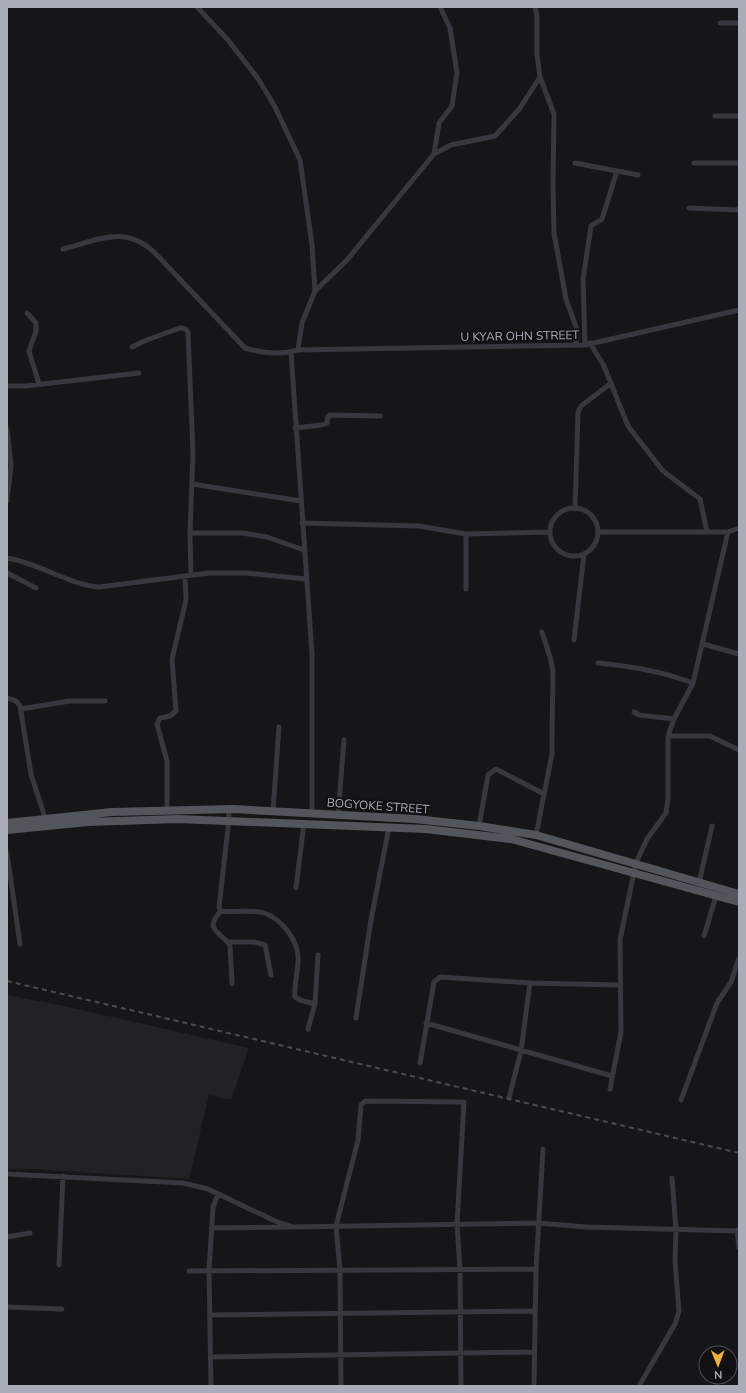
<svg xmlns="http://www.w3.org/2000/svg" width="746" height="1393" viewBox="0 0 746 1393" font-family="'Nunito Sans',sans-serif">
<rect width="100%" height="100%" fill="#161618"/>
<path fill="#222225" d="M7 995 64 1006 249 1048 231 1100 209 1095 189 1179 32 1169H7Z"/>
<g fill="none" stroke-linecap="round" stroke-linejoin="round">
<path stroke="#37383d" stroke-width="5" d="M197 7 228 40 259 80 275 107 300 160 312 245 315 291 302 323 298 350
M535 7 537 16V55L540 77 554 114 553 183 554 233 566 299 576 327V345
M720 23H739
M715 116H739
M434 154 439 123 452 106 457 73 450 28 440 7
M575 163 638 175
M694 163H739
M689 208 739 210
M63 249C99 240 125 224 155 253L245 348C262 353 281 355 298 350L585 345 739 310
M315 291 347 260 434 154 451 145 495 136 520 108 540 77
M27 313 36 323V331L29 351 39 384
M590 343 604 366 628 426 663 471 700 499 707 532
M585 345 583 279 591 226 602 219 617 171
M132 347 144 341 180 328 186 329 188 333 193 452 190 533 191 575
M291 352 312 654V813
M7 386H25L139 373
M295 428 322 425 327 423 328 416 330 415 380 416
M7 429 11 466 7 501
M192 484 301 501
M550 532a24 24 0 1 1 48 0a24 24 0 1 1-48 0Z
M575 509 578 413 581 406 610 384
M302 523 419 526 466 534
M599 532H728
M190 533H242L267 537 304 550
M7 558C39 563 67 584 99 587L209 573H246L306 579
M7 573 36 588
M466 589V534L550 532
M574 640 584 554
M703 644 739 654
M598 663C631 666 661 671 693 683
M7 698 16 701 20 706 31 774 46 821
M21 709 70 701H105
M634 712 639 715 674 719
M668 736H710L739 750
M229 809 228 828 219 907 221 911C235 913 251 909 264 913 282 919 299 941 298 960 298 972 294 985 295 997L300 1000 315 1004
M167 811V761L157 724 160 718 170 716 176 711 172 659 186 600 185 577
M273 811 279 727
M338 815 344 740
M479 826 488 775 496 769 544 794
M536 835 552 754V738L553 671 550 657 542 632
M7 853 20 944
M699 883 712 826
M296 888 304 823
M221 911C203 930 220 931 230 945L232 984
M704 936 716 896
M228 942H254L265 945 271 975
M356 1018 371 920 389 827
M426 1023 612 1076
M308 1029 315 1004 318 955
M420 1063 434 982 440 977 530 983 619 985
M610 1089 621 1032 620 940 634 872 636 863 647 839 666 813 668 798V736L674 719 693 683 728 532 739 528
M509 1098 521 1051 530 983
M681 1100 717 1003 731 982 739 958
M7 1174 183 1183 208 1189 275 1221 293 1227 538 1223 586 1227 739 1231
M211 1228 290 1227
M737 1230 739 1248
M7 1237 30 1233
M59 1265 63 1176
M189 1271 536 1269
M7 1307 62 1309
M211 1315 535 1311
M211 1357 534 1352
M211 1386 209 1270 213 1207 218 1194
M341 1386 340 1270 336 1226 358 1140 361 1105 365 1101 464 1102 457 1224 460 1269 461 1386
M534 1386 536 1269 543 1149
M639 1386 675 1324 679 1311 675 1261 676 1230 672 1178"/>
<path stroke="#53555c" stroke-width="8" d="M7 823 112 812 233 809 415 819 479 826 536 835 739 894
M7 830 88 822 178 819 426 829 511 839 739 902"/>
<path stroke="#4a4c52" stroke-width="2" stroke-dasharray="5 4" stroke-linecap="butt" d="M7 981 739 1153"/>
</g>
<g text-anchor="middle" stroke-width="4" stroke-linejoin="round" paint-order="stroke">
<g font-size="12" fill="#a8adb8" stroke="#111113">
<text transform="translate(520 336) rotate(-1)" y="4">U KYAR OHN STREET</text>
<text transform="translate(378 806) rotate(4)" y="4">BOGYOKE STREET</text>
</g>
</g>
<rect width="746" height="1393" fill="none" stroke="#a8adb8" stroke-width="16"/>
<g transform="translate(718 1365) rotate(179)"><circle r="19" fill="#111113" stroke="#4d4f55"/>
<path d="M0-3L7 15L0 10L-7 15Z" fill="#f2b134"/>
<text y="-6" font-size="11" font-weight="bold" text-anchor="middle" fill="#a8adb8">N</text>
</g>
</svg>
